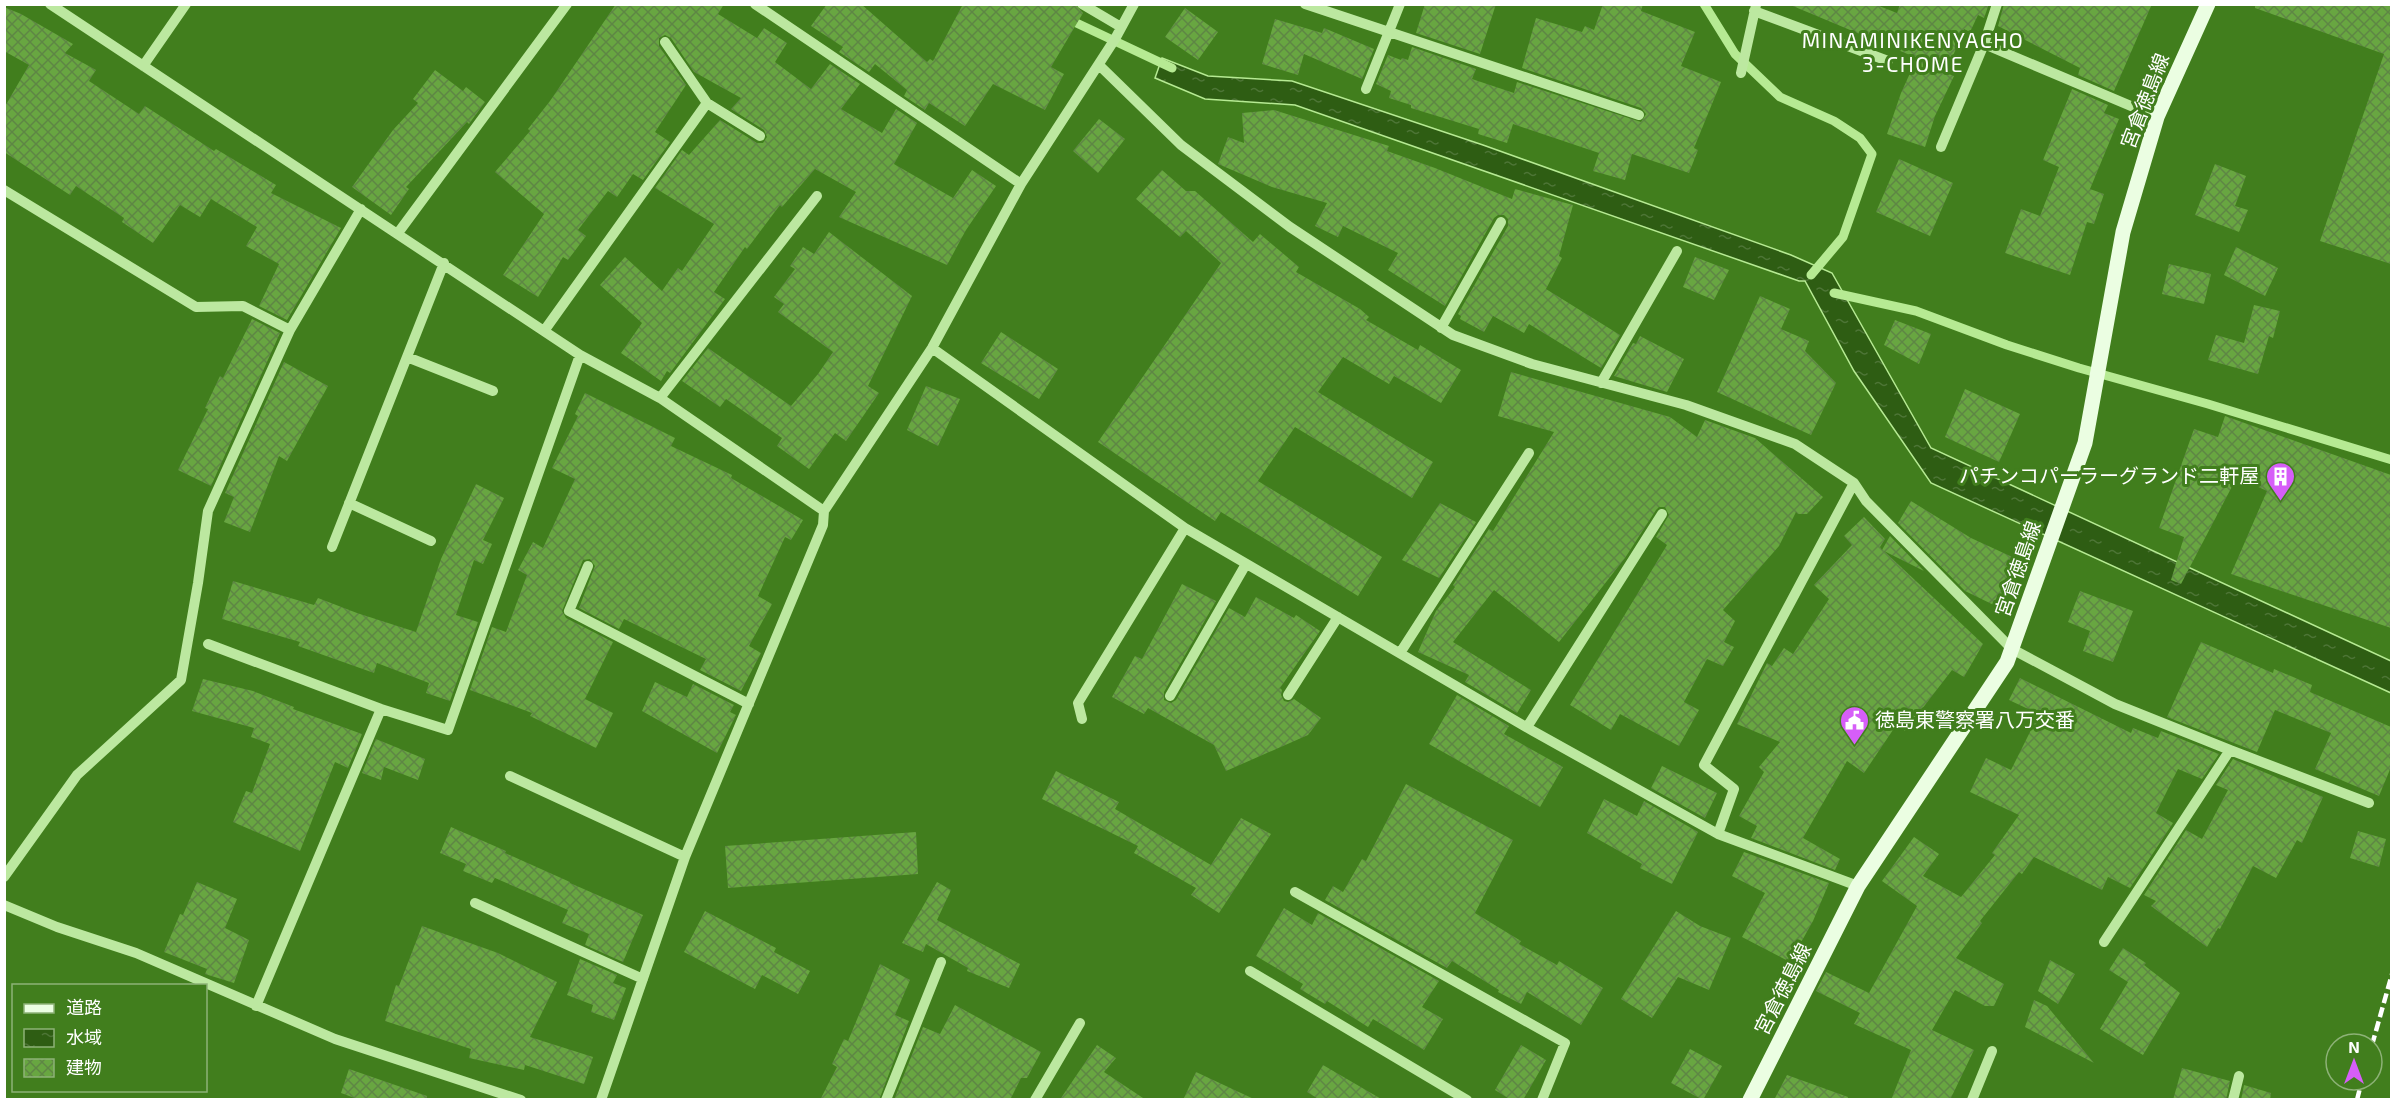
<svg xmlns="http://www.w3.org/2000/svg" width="2396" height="1104" viewBox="0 0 2396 1104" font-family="'Exo 2','Noto Sans JP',sans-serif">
<defs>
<pattern id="water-ripples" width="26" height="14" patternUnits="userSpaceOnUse" patternTransform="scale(1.5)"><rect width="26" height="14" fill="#2e5d13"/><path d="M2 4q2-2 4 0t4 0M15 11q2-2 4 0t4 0" fill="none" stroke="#4d7536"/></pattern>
<pattern id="building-cross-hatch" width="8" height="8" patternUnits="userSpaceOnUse" patternTransform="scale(1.5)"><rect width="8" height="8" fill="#68a641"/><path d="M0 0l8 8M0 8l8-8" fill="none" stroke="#5e8645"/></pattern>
</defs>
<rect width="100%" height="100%" fill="#417e1d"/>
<path fill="url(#water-ripples)" stroke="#b6ea93" stroke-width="1.5" d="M1162 58 1208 76 1292 81 1483 145 1791 255 1832 273 1931 448 2391 661V693L1931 483 1854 371 1805 281H1799L1295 105 1205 99 1155 78Z"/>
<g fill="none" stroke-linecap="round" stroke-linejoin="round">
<path stroke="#b6ea93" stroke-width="9" d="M1704 4 1735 54 1780 97 1834 121 1860 138 1872 154 1843 237 1811 275
M1068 19 1172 68
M1834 293 1916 311 2007 345 2079 368 2208 404 2392 460"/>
</g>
<path fill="url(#building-cross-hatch)" d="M616 4H724L718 14 757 38 764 28 787 43 775 62 811 89 830 64 860 84 841 109 882 133 896 109 917 123 894 164 953 198 972 170 996 186 966 230 947 265 839 217 856 192 815 169 782 207 780 205 747 249 745 247 714 292 725 299 670 373 667 371 661 381 621 353 642 323 600 285 625 257 662 291 678 268 682 271 714 224 655 188 682 150 689 155 720 120 757 143H763L767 137 764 130 731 109 741 98 694 72 671 38 665 35 659 38V46L686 85 655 132 670 142 643 180 633 174 617 197 608 191 578 230 586 236 568 260 563 257 538 297 503 275 544 214 495 172 530 131 528 129 550 101Z
M827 4H861L927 62 930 59 933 61 963 4H1075L1083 13 1051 67 1064 74 1045 110 993 84 965 126 929 103 925 110 904 96 907 90 875 64 869 72 839 52 843 47 811 26Z
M1425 4H1496L1480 54 1416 33Z
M1603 4H1643L1641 11 1695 32 1681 66 1721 82 1694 148 1698 150 1689 173 1632 154 1625 180 1593 171 1599 153 1513 124 1507 143 1478 134 1479 129 1411 108V105L1389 98 1391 91 1376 84 1388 55 1401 60 1402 58 1408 60 1412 47 1476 69 1472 79 1514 93 1517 82 1641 122 1646 114 1641 108 1522 68 1536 18 1582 32 1585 26 1594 30Z
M1788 4H1874L1897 13 1900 4H1989L1984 18 1978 15 1970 32 1964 29 1946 73 1954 76 1935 116 1925 147 1887 134 1901 93 1917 58Z
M2004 4H2152L2114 91 2078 75 2080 68 1998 26Z
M2255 4H2391V264L2320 241 2384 54 2255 8Z
M4 7 21 14 73 44 65 53 96 70 89 81 139 114 145 106 214 151 216 149 276 185 271 193 341 228 287 320 259 306 279 264 246 246 257 227 211 199 200 217 180 205 153 243 122 222 124 218 76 186 70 195 4 152V108L29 65 4 51Z
M1185 8 1218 32 1198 60 1165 37Z
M1275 19 1322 33 1324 28 1374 49 1362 79 1304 54 1298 75 1262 64Z
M435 70 463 91 466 87 485 102 469 124 467 122 406 187 409 189 391 215 352 187 393 130 418 103 413 99Z
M2072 89 2108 105 2104 113 2119 119 2090 189 2104 194 2094 224 2087 222 2070 275 2005 253 2021 209 2040 216 2059 167 2043 160Z
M1274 110 1389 146 1387 151 1435 168 1512 199 1515 189 1573 205 1559 256 1562 258 1546 289 1620 335 1601 368 1529 324 1524 333 1493 316 1484 332 1460 319 1461 316 1458 314 1508 226V219L1504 215H1498L1494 218 1445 306 1388 270 1398 253 1343 226 1338 237 1315 226 1327 203 1272 187 1218 164 1228 137 1244 143 1242 113Z
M1099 119 1125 139 1098 173 1073 151Z
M1899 159 1953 183 1930 236 1876 212Z
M2215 164 2246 176 2235 206 2248 210 2239 232 2195 215Z
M1162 170 1186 191H1195L1253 242 1260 234 1299 267 1296 272 1360 309 1369 317 1366 320 1418 350 1420 345 1461 370 1441 403 1394 376 1389 384 1343 357 1318 392 1433 462 1412 498 1295 427 1258 481 1382 557 1358 596 1221 512 1215 521 1098 442 1221 263 1186 231 1180 237 1136 199Z
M829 232 912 296 868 386 879 393 846 441 835 433 809 469 777 446 782 438 726 399 720 407 682 381 708 348 791 406 818 374 833 352 778 312 784 304 774 297 795 269 790 266 803 247 814 254Z
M2236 247 2278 268 2265 296 2224 275Z
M1695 257 1729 270 1714 300 1683 287Z
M2169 264 2211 274 2204 304 2162 294Z
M1760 296 1790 309 1781 329 1809 341 1805 351 1836 383 1811 435 1717 392Z
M2254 305 2280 311 2273 338 2269 336 2258 374 2208 360 2216 335 2244 343Z
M252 319 280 333 211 486 178 470 208 409 205 408 220 376 223 378Z
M1895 320 1931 334 1919 364 1884 345Z
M1001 332 1058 369 1039 399 981 363Z
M1640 336 1684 359 1667 392 1614 376 1633 343 1636 344Z
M284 362 328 386 287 461 279 456 250 532 224 522 234 497 225 493Z
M1511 372 1670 417 1697 437 1705 420 1755 438 1823 497 1807 514H1798L1796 512 1779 546 1723 610 1735 621 1724 642 1734 647 1723 666 1707 659 1684 702 1699 710 1679 746 1620 714 1611 730 1570 705 1667 545 1656 537 1669 515 1665 507H1659L1656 510 1625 558 1559 642 1494 590 1453 642 1531 690 1517 713 1465 682 1469 675 1418 652 1436 611 1455 587 1453 585 1489 529 1493 531 1554 432 1498 416Z
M926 386 960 399 938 446 907 430Z
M1965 389 2020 414 1999 462 1945 437Z
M585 393 675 438 671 446 732 475 731 478 803 520 791 540 785 537 758 596 772 604 749 646 761 653 741 691 700 670 706 659 624 619 619 629 579 608 595 566 590 559 583 560 562 611 566 618 613 642 585 699 613 713 596 748 530 716 532 713 470 690 492 627 506 632 527 575 518 570 533 542 543 548 575 479 552 468 578 416 575 414Z
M2225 416 2391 475V628L2231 574 2267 491 2237 477 2181 584 2171 580 2184 537 2159 528 2194 429 2218 437Z
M476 484 504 498 483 540 492 544 483 564 474 560 456 615 478 622 450 701 426 693 429 683 377 663 374 673 298 646 300 642 222 619 233 581 314 605 318 598 357 613 416 632 441 559Z
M1911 501 1971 538 2021 561 2000 608 1965 591 1898 523Z
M1440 503 1476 522 1439 578 1402 560Z
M1864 517 1885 539 1880 547 1882 550 1890 536 1924 571 1884 551 1983 644 1964 677 1952 670 1905 731 1897 724 1864 773 1847 761 1803 838 1840 859 1835 870 1751 838 1757 826 1739 816 1764 772 1759 767 1780 742 1737 724 1767 663 1772 666 1784 648 1793 654 1829 599 1814 585 1852 545 1844 536Z
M1182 584 1216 601 1164 692V700L1171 703 1176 700 1229 608 1245 617 1256 597 1294 618 1296 615 1320 631 1280 688 1282 690 1281 695 1284 701 1288 702 1294 699 1321 718 1308 735 1226 771 1214 745 1148 708 1144 714 1112 697 1135 656 1142 659Z
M2080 591 2133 611 2113 662 2083 651 2090 631 2068 622Z
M2201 642 2273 673 2274 669 2312 685 2310 692 2391 727V767L2379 796 2315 769 2331 733 2275 710 2257 752 2167 717Z
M2020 678 2131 733 2133 728 2158 738 2161 731 2219 754 2202 779 2178 769 2156 813 2173 823 2130 888 2108 877 2102 890 2034 857 2022 874 2019 872 1980 921 1982 923 1956 958 2004 984 1994 1006H1985L1955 990 1932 1030 1974 1050 1950 1100H1891L1911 1050 1854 1024 1860 1013 1816 991 1826 972 1869 993 1917 906 1882 881 1914 837 1939 854 1923 876 1961 897 1995 855 1992 853 2019 815 1970 792 1986 758 2011 770 2039 714 2009 700Z
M203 679 253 691 294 707 293 709 362 734 348 768 335 762 300 851 233 822 246 791 252 793 270 744 251 737 254 728 192 711Z
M655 682 687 697 693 684 734 705 730 712 736 715 717 753 642 711Z
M1457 695 1509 726 1504 734 1563 767 1540 807 1429 744Z
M376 739 425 759 418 780 384 767 381 780 362 773Z
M2233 759 2323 797 2302 843 2297 840 2276 878 2253 866 2220 929 2218 928 2207 947 2151 906 2156 901 2144 895 2186 830 2202 839 2228 790 2216 785Z
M1662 766 1717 793 1705 818 1651 788Z
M1056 771 1119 802 1115 809 1211 865 1241 818 1271 834 1219 913 1191 895 1196 888 1134 853 1138 846 1042 799Z
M1406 784 1513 840 1475 913 1521 941 1519 944 1557 965 1559 961 1603 988 1581 1025 1527 992 1521 1004 1498 992 1499 990 1452 961 1447 968 1325 900 1333 886 1343 892 1362 859 1366 861Z
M1604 799 1637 816 1644 801 1698 832 1672 884 1640 868 1642 864 1587 833Z
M451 827 506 851 505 853 570 882V883L643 915 623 962 585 945 589 934 562 923 568 910 495 878 492 883 463 871 466 864 440 853Z
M2358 831 2386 839 2379 867 2350 858Z
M916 832 918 874 728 888 725 846Z
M1744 852 1829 883 1813 921 1790 962 1742 937 1765 893 1732 876Z
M197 882 237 899 225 928 249 940 234 983 205 974 207 969 164 952 180 914 183 915Z
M937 882 951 890 937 920 1020 964 1009 988 967 971 968 968 926 944 923 952 902 943Z
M1284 908 1312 925 1318 913 1439 981 1422 1007 1443 1019 1424 1050 1373 1019 1368 1027 1327 1001 1325 1004 1300 989 1303 984 1256 956Z
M705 911 776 948 774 952 810 971 798 994 762 975 755 989 684 952Z
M1676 911 1700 926 1731 938 1709 990 1678 977 1652 1018 1621 999Z
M422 926 498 953 557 982 530 1037 593 1057 584 1084 525 1065 524 1070 469 1058 471 1049 385 1021 396 985 399 986Z
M2123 948 2146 963 2144 965 2180 993 2143 1055 2100 1029 2128 982 2109 970Z
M580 959 617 975 613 983 626 988 614 1020 591 1012 593 1005 567 995Z
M2050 960 2075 974 2058 1004 2038 991Z
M880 964 910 980 895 1015 909 1021 879 1100H820L837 1067 832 1064 844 1039 848 1041Z
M2034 1000 2047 1006 2094 1063 2025 1027Z
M955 1005 1041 1052 1027 1078H1021L1010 1100H894L923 1027 940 1034Z
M1097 1045 1116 1058 1104 1072 1146 1100 1061 1098Z
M1521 1045 1546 1060 1523 1100H1511L1495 1090Z
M1690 1049 1722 1066 1703 1100 1671 1083Z
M1323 1065 1383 1100H1320L1307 1092Z
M2182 1068 2230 1081 2226 1100H2173Z
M349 1069 427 1096V1100H360L341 1093Z
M1196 1072 1256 1100H1183Z
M1787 1075 1848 1097 1847 1100H1774Z
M2244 1085 2271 1093 2270 1100H2241Z"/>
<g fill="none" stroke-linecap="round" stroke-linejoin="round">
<path stroke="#bce8a0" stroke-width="10" d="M50 4 580 355 660 398 824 511
M755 4 1021 184
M1082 4 1121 27
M1305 4 1639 115
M1997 4 1984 44 2157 117
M1754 11 1888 61
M665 42 707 103 760 136
M1099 65 1181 145 1290 227 1453 335 1532 364 1686 405 1795 444 1854 483 1866 501 2012 649 2115 704 2230 750 2104 942
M143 66 186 4
M1741 73 1756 5
M1366 89 1400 4
M1941 147 1984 44
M4 190 196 307 243 306 290 330 361 209
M398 233 567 4
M1441 328 1501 222
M544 331 707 103
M932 348 1185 528 1533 731 1718 834 1858 886
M407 357 493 391
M1601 383 1677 251
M660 398 817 196
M349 503 431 541
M332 547 444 263
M588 566 569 611 749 704
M208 644 381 709 448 730 580 355
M1400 653 1529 453
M1288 695 1338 617
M1170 696 1246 564
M1082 719 1078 703 1185 528
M1527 727 1662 514
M2230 750 2369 803
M510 776 685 857
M1718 834 1734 789 1704 765 1854 483
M4 877 77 775 181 680 198 583 208 511 290 330
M1295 892 1565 1043 1542 1100
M475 903 643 979
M4 905 57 927 136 953 335 1039 521 1100
M1250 971 1467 1100
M256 1006 381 709
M601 1100 685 857 823 525 824 511 932 348 1021 184 1115 39 1134 4
M886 1100 941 962
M1035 1100 1080 1023
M1972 1100 1992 1051
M2233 1100 2239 1076"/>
<path stroke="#ebfee2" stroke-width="15" d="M1750 1100 1858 886 2007 662 2085 443 2123 232 2157 117 2208 4"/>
<path stroke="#fff" stroke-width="4.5" stroke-dasharray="10 4.5" stroke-linecap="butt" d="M2372 1045 2392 974
M2357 1100 2362 1080"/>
</g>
<defs>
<symbol id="building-pin" viewBox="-11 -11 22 30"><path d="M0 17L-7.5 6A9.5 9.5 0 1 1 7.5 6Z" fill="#d65ef8" stroke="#417e1d"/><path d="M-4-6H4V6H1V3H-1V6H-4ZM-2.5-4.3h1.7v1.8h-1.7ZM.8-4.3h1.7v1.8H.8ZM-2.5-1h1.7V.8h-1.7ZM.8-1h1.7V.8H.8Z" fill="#fff"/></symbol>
<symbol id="civic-pin" viewBox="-11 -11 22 30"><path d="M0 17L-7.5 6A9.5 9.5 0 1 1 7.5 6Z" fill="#d65ef8" stroke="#417e1d"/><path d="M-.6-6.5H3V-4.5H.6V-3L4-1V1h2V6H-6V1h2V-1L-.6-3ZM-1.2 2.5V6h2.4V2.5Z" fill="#fff"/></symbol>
</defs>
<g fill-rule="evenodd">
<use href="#building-pin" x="2264" y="460" width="33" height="45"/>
<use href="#civic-pin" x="1838" y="704" width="33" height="45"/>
</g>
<g text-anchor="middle" stroke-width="6" stroke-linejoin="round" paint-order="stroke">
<g font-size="20" fill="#fff" stroke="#417e1d">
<text transform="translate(2145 101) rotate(-69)" y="7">宮倉徳島線</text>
<text transform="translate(2018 569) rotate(-71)" y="7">宮倉徳島線</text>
<text transform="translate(1783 989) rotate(-63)" y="7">宮倉徳島線</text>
</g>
<g font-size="20" fill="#fff" stroke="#417e1d" text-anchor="end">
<text x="2259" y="483">パチンコパーラーグランド二軒屋</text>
<text x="1875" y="727" text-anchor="start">徳島東警察署八万交番</text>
</g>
<g font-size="21" letter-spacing="1.5" fill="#fff" stroke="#417e1d">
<text x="1913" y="48">MINAMINIKENYACHO<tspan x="1913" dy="24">3-CHOME</tspan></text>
</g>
</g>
<rect width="2396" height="1104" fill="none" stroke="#ffffff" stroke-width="12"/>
<rect x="12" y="984" width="195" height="108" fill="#417e1d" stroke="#8db277" stroke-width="1.5"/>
<rect x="24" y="1004" width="30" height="9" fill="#ebfee2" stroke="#8db277" stroke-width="1.5"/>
<text x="66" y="1014" font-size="18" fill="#ffffff">道路</text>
<rect x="24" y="1029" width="30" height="18" fill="url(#water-ripples)" stroke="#8db277" stroke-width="1.5"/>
<text x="66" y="1044" font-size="18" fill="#ffffff">水域</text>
<rect x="24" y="1059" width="30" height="18" fill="url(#building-cross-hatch)" stroke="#8db277" stroke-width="1.5"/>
<text x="66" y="1074" font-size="18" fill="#ffffff">建物</text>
<g transform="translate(2354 1062)"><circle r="28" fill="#417e1d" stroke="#8db277" stroke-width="1.5"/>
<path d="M0-4.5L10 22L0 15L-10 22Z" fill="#d65ef8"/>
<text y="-9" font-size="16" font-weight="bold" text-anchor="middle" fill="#ffffff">N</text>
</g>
</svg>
